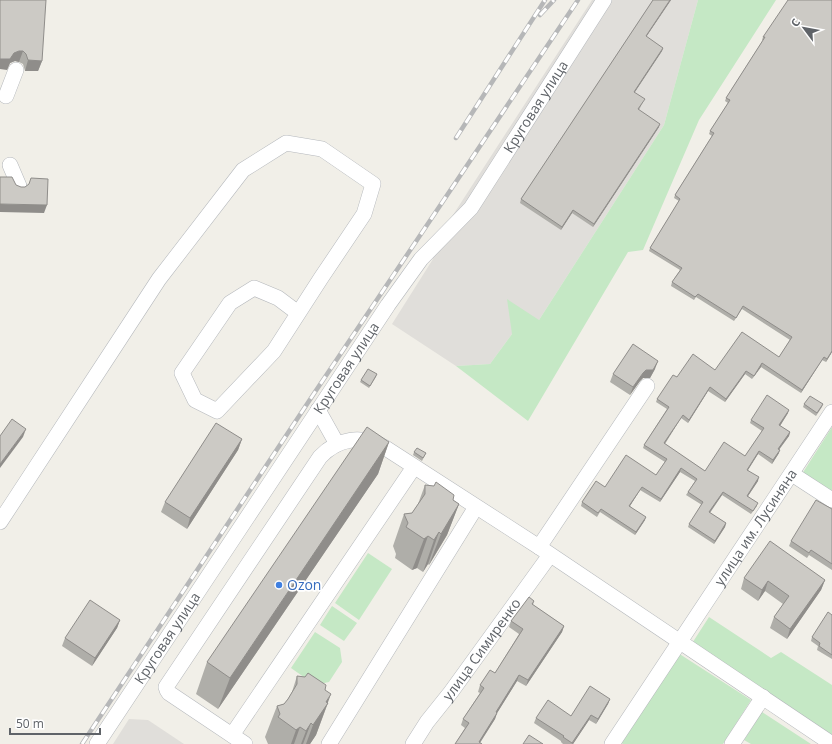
<svg xmlns="http://www.w3.org/2000/svg" width="832" height="744" viewBox="0 0 832 744" font-family="'Open Sans',sans-serif">
<rect width="100%" height="100%" fill="#f1efe8"/>
<path fill="#e0deda" d="M592 0H698L664 125 539 320 512 334 490 364 456 366 392 324 433 259 431 249Z
M129 719 148 720 184 744H113Z"/>
<path fill="#c5e8c5" d="M698 0H776L699 120 643 250 628 252 528 421 456 366 490 364 512 334 507 299 539 320 664 125Z
M832 427V497L800 477Z
M368 553 392 569 359 620 335 603Z
M332 606 357 623 344 641 320 625Z
M709 617 771 658 781 652 832 685V742L689 648Z
M315 632 340 648 342 662 329 682 315 685 291 668Z
M678 653 751 700 723 744H623L620 742Z
M762 712 811 744H751L744 740Z"/>
<g fill="none" stroke-linecap="round" stroke-linejoin="round">
<defs>
<g id="minor">
<path d="M6 96 16 70"/>
<path d="M10 165 19 186"/>
<path d="M318 410 337 444"/>
<path d="M792 474 832 500"/>
<path d="M0 522 159 279 243 170 286 143 322 149 373 184 364 214 321 278 274 351 217 411 195 400 182 373 230 303 254 288 278 298 298 313"/>
<path d="M539 547 647 386"/>
<path d="M232 735 414 467"/>
<path id="s1" d="M97 744 388 305 421 259 471 208 604 0"/>
<path d="M245 744 169 693 167 690 166 687 320 457C338 438 361 435 384 447L539 547 832 744"/>
<path d="M329 744 476 507"/>
<path id="s2" d="M413 744 427 722 451 692 550 555"/>
<path id="s3" d="M612 744 832 412"/>
<path d="M732 744 763 697"/>
</g>
</defs>
<use href="#minor" stroke="#b5b8bc" stroke-width="16"/>
<use href="#minor" stroke="#fff" stroke-width="15"/>
<defs>
<path id="rail" d="M540 15 554 0
M456 138 545 0
M82 744 315 392 578 0"/>
</defs>
<use href="#rail" stroke="#b6b7b8" stroke-width="4.5"/>
<use href="#rail" stroke="#fff" stroke-width="3" stroke-dasharray="9" stroke-linecap="butt"/>
</g>
<path fill="#afaea9" d="M0 0 42 61 38 71H25L23 64 19 62 15 61 10 63 7 70Z
M653 0H671L646 37 663 48 662 51 634 93 643 102 639 110 659 127 593 227 572 213 561 230 520 203 521 199Z
M832 0V352L826 362 822 360 801 393 761 367 752 379 745 374 725 402 708 391 688 423 681 418 665 444 705 471 745 456 762 431 750 423 751 420 788 413 780 426 790 432 789 436 779 450V453L772 464 758 454 748 470 758 481 748 496 757 506 751 514 722 495 710 513 726 523 725 527 714 544 688 527 689 524 702 505 686 495 688 492 695 481 680 472 660 502 640 490 630 506 645 520 635 535 600 512 597 517 581 506 582 502 605 487 656 475 665 462 643 448 644 445 667 409 656 402 657 399 677 377 779 357 790 340 742 309 734 321 696 297 694 300 671 286 672 282 680 270 649 251 650 248 679 201 674 198 675 195 712 136 709 134 710 131 728 103 725 101 726 98 763 40H762L763 37Z
M655 369 650 378H643L640 381 630 395 610 382 613 374Z
M377 374 376 377 369 388 360 382 361 380Z
M804 404H823L822 407 816 416 803 407Z
M242 439 238 450 187 529 161 512 165 502Z
M389 442 378 474 218 709 196 694 207 662Z
M414 452 426 453 422 461 413 455Z
M425 485 453 500 459 504 447 535 429 565 428 564 423 572 417 568 412 570 395 558 396 554 393 546 404 514 412 513 418 504Z
M832 509V570L809 555 807 558 789 546 791 541Z
M744 578 825 580 821 590 787 639 770 628 774 617 783 604 765 591 758 601 741 589Z
M534 601 533 605 564 626 562 632 526 686 517 681 497 713 495 719 480 743 455 744 465 728 461 725 463 719 480 693 478 692 480 685 495 673 519 634 509 627 511 621Z
M832 615V659L817 650 818 646 811 641 812 637Z
M120 620 117 628 92 666 62 646 65 638Z
M297 676 325 690 328 703 316 735 310 744H268L265 737 277 706 284 704 288 699 292 692Z
M610 699 608 704 596 724 589 720 573 744H563L561 742V741L534 723 536 718 571 716Z"/>
<path fill="#8f8d8a" d="M670 0H671L644 40 646 36Z
M663 48 662 51 633 95 634 92Z
M19 51H23L19 62 15 61 10 63 7 70 0 69V59Z
M28 60 42 61 38 71H25Z
M660 124 659 127 593 227 594 224Z
M0 204 47 205 44 213 0 212Z
M573 210 572 213 561 230 562 227Z
M832 351V352L826 362 827 359Z
M824 357 822 360 801 393 802 390Z
M658 361 655 369 650 378H643L640 381 630 395 633 387 643 373Z
M762 363 761 367 752 379 754 376Z
M746 371 745 374 725 402 726 399Z
M710 387 708 391 688 423 689 420Z
M789 410 788 413 778 429 779 425Z
M683 415 681 418 663 446 664 443Z
M26 429 23 437 0 468V464Z
M790 432 789 436 777 452 778 449Z
M242 439 238 450 187 529 190 518Z
M389 442 378 474 218 709 230 678Z
M780 450 779 453 772 464 773 460Z
M759 451 758 454 746 473 747 470Z
M681 468 680 472 660 502 661 499Z
M759 477 758 481 746 499 747 496Z
M642 487 640 490 628 509 629 506Z
M723 492 722 495 708 515 709 512Z
M459 504 447 535 429 565 441 534Z
M646 517 645 520 635 535 636 532Z
M726 523 725 527 714 544 715 541Z
M439 532 428 564 423 572 434 540Z
M428 536 417 568 412 570 424 539Z
M825 580 821 590 787 639 790 629Z
M768 581 765 591 758 601 762 590Z
M120 620 117 628 92 666 95 658Z
M564 626 562 632 526 686 528 680Z
M519 675 517 681 494 718 496 712Z
M331 694 316 735 310 744H306L313 725 326 702Z
M610 699 608 704 596 724 598 719Z
M497 713 495 719 479 744V742Z
M591 715 589 720 573 744H572Z
M311 723 303 744H301L306 731Z
M300 727 294 744H291L296 730Z"/>
<path fill="#cccac5" stroke="#8f8d8a" d="M0 0H46L42 61 28 60 26 54 23 51H19L14 53 10 59H0Z
M653 0H670L646 36 663 48 634 92 645 99 638 109 660 124 594 224 573 210 562 227 521 199Z
M788 0H832V351L827 359 824 357 802 390 762 363 754 376 746 371 726 399 710 387 689 420 683 415 664 443 705 471 724 442 745 456 764 428 751 420 767 395 789 410 779 425 790 432 778 449 780 450 773 460 759 451 747 470 759 477 747 496 758 503 753 511 723 492 709 512 726 523 715 541 689 524 703 502 688 492 697 479 681 468 661 499 642 487 629 506 646 517 636 532 601 509 598 513 582 502 596 481 605 487 626 455 656 475 667 459 644 445 669 407 657 399 673 375 677 377 693 354 715 370 742 332 779 357 792 337 743 306 736 318 698 294 695 297 672 282 682 268 650 248 680 199 675 195 714 133 710 131 730 100 726 98 765 37H763Z
M0 177H12L16 185 21 187H25L29 184 31 178 48 179 47 205 0 204Z
M633 344 658 361 653 370H646L643 373 633 387 613 374Z
M368 369 377 374 370 386 361 380Z
M810 396 823 404 817 413 804 404Z
M12 419 26 429 0 464V436Z
M216 423 242 439 190 518 165 502Z
M367 427 389 442 230 678 207 662Z
M417 448 426 453 423 458 414 452Z
M436 482 454 495 453 500 459 504 441 534 439 532 434 540 428 536 424 539 406 527 408 523 404 514 412 513 425 494V485L434 486Z
M816 500 832 509V564L811 550 809 553 791 541Z
M770 541 825 580 790 629 774 617 789 596 768 581 762 590 744 578Z
M529 597 534 601 532 604 564 626 528 680 519 675 496 712 497 713 479 742 482 744H455L469 723 463 719 484 688 480 685 490 670 495 673 523 629 511 621Z
M90 600 120 620 95 658 65 638Z
M828 612 832 615V655L819 646 820 643 812 637Z
M308 673 326 685 325 690 331 694 326 702 328 703 313 725 311 723 306 731 300 727 296 730 278 717 280 714 277 706 284 704 288 699 297 684V676L305 677Z
M590 686 610 699 598 719 591 715 572 743 563 737 564 736 536 718 548 700 571 716Z
M529 735 543 744H523Z"/>
<circle fill="#3f7fe0" stroke="#fff" stroke-width="1.5" cx="279" cy="585" r="4"/>
<g text-anchor="middle" stroke-width="3.5" stroke-linejoin="round" paint-order="stroke">
<g font-size="14" fill="#5f6368" stroke="#fff">
<text dy="5" stroke="none"><textPath href="#s1" startOffset="775">Круговая улица</textPath></text>
<text dy="5" stroke="none"><textPath href="#s1" startOffset="451">Круговая улица</textPath></text>
<text dy="5" stroke="none"><textPath href="#s3" startOffset="260">улица им. Лусиняна</textPath></text>
<text dy="5" stroke="none"><textPath href="#s1" startOffset="127">Круговая улица</textPath></text>
<text dy="5" stroke="none"><textPath href="#s2" startOffset="117">улица Симиренко</textPath></text>
</g>
<g font-size="14" fill="#366cbe" stroke="#fff" text-anchor="start">
<text x="287" y="590">Ozon</text>
</g>
</g>
<g transform="translate(804 28) rotate(302)" stroke="#ffffff" stroke-width="3" paint-order="stroke">
<path d="M0-3L7 15L0 10L-7 15Z" fill="#5f6368"/>
<text y="-6" font-size="11" font-weight="bold" text-anchor="middle" fill="#5f6368">С</text>
</g>
<path d="M10 728v6h90v-6" fill="none" stroke="#5f6368" stroke-width="2"/>
<text x="16" y="728" font-size="12" fill="#5f6368" stroke="#ffffff" stroke-width="3" paint-order="stroke">50 m</text>
</svg>
